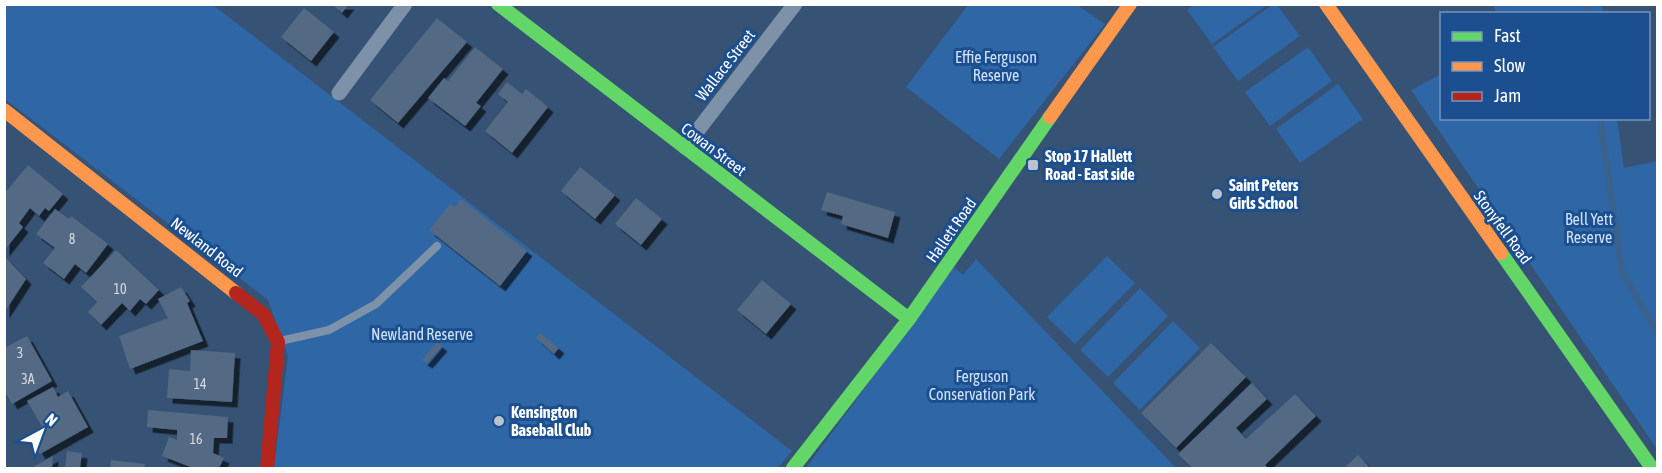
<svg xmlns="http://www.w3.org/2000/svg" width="1662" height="473" viewBox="0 0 1662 473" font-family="'Asap Condensed',sans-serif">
<defs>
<filter id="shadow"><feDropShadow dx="5.5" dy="5.5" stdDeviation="0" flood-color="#0009"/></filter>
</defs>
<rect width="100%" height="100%" fill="#365274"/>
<path fill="#2f66a5" d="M4 5H213L792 451 778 468H274L288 356 268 300 5 99Z
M968 5H1077L1105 24 999 159 906 87Z
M1194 5V4L1267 5 1212 44 1187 10Z
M1272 5H1277L1300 36 1238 81 1213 47Z
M1493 5H1602L1603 13H1497Z
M1308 47 1332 81 1270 126 1245 92Z
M1441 74 1442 118 1617 119 1624 168 1657 161V449L1411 90Z
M1338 84 1363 119 1300 163 1276 129Z
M1107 256 1135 283 1075 344 1047 317Z
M976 259 1176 468H806L954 267 963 275Z
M1140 288 1168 316 1108 377 1080 350Z
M1173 321 1200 348 1140 410 1113 383Z"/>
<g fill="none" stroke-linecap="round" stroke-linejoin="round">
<path stroke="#3b618d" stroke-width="6" d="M1586 4 1587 14
M1600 118 1622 272 1658 334"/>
</g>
<path fill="#526984" filter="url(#shadow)" d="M332 4H349L342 13Z
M304 8 334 32 311 61 281 37Z
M437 18 467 42 398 123 370 100Z
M475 47 503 69 476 103 481 106 465 126 428 98 444 78 448 81Z
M507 82 522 94 526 89 548 107 512 153 485 131 508 102 498 94Z
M28 165 63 194 49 211 45 208 39 216 30 208 19 223 23 227 4 251V194Z
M580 167 615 195 595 219 561 191Z
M827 192 895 212 888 238 841 224 843 216 821 210Z
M636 198 662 219 641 245 615 224Z
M461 199 527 251 500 286 429 230 450 204 455 207Z
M55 209 69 219 71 216 108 244 86 273 75 264 64 279 43 263 55 248 36 234Z
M116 250 159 290 146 304 140 299 130 311 122 303 101 325 88 312 97 302 81 287Z
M4 256 26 279 4 313Z
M762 280 791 304 766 334 737 310Z
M181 287 190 301 187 303 203 341 130 369 119 336 168 318 158 299Z
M540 333 559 348 554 354 536 338Z
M27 336 52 381 12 404 4 390V348Z
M437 342 442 346 427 363 422 360Z
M1211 343 1246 377 1176 448 1141 413Z
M191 350 235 353 232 402 167 398 169 369 190 371Z
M1252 383 1267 399 1236 428 1246 439 1295 394 1316 416 1265 465 1268 468H1192L1178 454Z
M53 387 58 397 68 391 88 427 40 454 31 438 44 430 27 401Z
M148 410 228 417 227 438H214L213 453 224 458 219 468H193L162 456 169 437 177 440V430L147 427Z
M67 451 82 453 80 468H65Z
M1358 455 1370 468H1344Z
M53 456 52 468H31Z
M111 460 145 464 144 468H110Z"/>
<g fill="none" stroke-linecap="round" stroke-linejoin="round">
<path stroke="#7d92a8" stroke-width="8" d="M280 341 329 330 376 304 437 246"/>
<path stroke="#7d92a8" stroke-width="15" d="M339 93 405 4
M685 147 795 4"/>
<path stroke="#63d668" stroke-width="14" d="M498 4 909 319
M1501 253 1652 468
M793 468 909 319 1050 117"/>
<path stroke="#ff974d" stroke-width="14" d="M1326 4 1501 253
M4 110 236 293
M1050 117 1130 4"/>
<path stroke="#b3261e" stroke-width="14" d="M236 293 264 315 278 342 267 468"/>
</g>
<g fill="#b9c2ce" stroke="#1b4f8f" stroke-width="2">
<rect x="1027" y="159" width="12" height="12" rx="3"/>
<circle cx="1217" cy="194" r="6"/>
<circle cx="499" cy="421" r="6"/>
</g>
<g text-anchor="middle" stroke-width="6" stroke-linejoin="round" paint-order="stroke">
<g font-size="14" fill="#d4dae0">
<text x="72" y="244">8</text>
<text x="120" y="294">10</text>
<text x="20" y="358">3</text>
<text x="28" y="384">3A</text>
<text x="200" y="389">14</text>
<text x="196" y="444">16</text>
</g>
<g font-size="16" fill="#cfe3fa" stroke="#1b4f8f">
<text x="996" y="63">Effie Ferguson<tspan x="996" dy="18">Reserve</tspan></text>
<text x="1589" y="225">Bell Yett<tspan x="1589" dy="18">Reserve</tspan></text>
<text x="422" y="340">Newland Reserve</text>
<text x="982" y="382">Ferguson<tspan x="982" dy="18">Conservation Park</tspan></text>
</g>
<g font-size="16" fill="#fff" stroke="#1b4f8f">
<text transform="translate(725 65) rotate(-52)" y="6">Wallace Street</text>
<text transform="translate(714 149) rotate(37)" y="6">Cowan Street</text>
<text transform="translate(1503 227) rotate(54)" y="6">Stonyfell Road</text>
<text transform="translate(951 230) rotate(-55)" y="6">Hallett Road</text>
<text transform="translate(207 247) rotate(38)" y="6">Newland Road</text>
</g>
<g font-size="16" font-weight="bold" fill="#fff" stroke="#1b4f8f" text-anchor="start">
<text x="1045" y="162">Stop 17 Hallett<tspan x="1045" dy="18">Road - East side</tspan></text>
<text x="1229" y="191">Saint Peters<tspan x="1229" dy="18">Girls School</tspan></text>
<text x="511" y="418">Kensington<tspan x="511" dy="18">Baseball Club</tspan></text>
</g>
</g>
<rect width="1662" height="473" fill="none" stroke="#ffffff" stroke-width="12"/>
<rect x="1440" y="12" width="210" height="108" fill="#1b4f8f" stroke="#7695bc" stroke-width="1.5"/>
<rect x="1452" y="32" width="30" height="9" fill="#63d668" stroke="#7695bc" stroke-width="1.5"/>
<text x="1494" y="42" font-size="18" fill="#ffffff">Fast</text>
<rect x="1452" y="62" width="30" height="9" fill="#ff974d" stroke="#7695bc" stroke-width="1.5"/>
<text x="1494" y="72" font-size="18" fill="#ffffff">Slow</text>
<rect x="1452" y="92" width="30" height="9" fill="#b3261e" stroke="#7695bc" stroke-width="1.5"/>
<text x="1494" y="102" font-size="18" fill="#ffffff">Jam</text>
<g transform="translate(42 431) rotate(41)" stroke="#1b4f8f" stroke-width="4.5" paint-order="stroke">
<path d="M0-4.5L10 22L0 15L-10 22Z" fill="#ffffff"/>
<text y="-9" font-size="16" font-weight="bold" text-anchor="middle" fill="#ffffff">N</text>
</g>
</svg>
